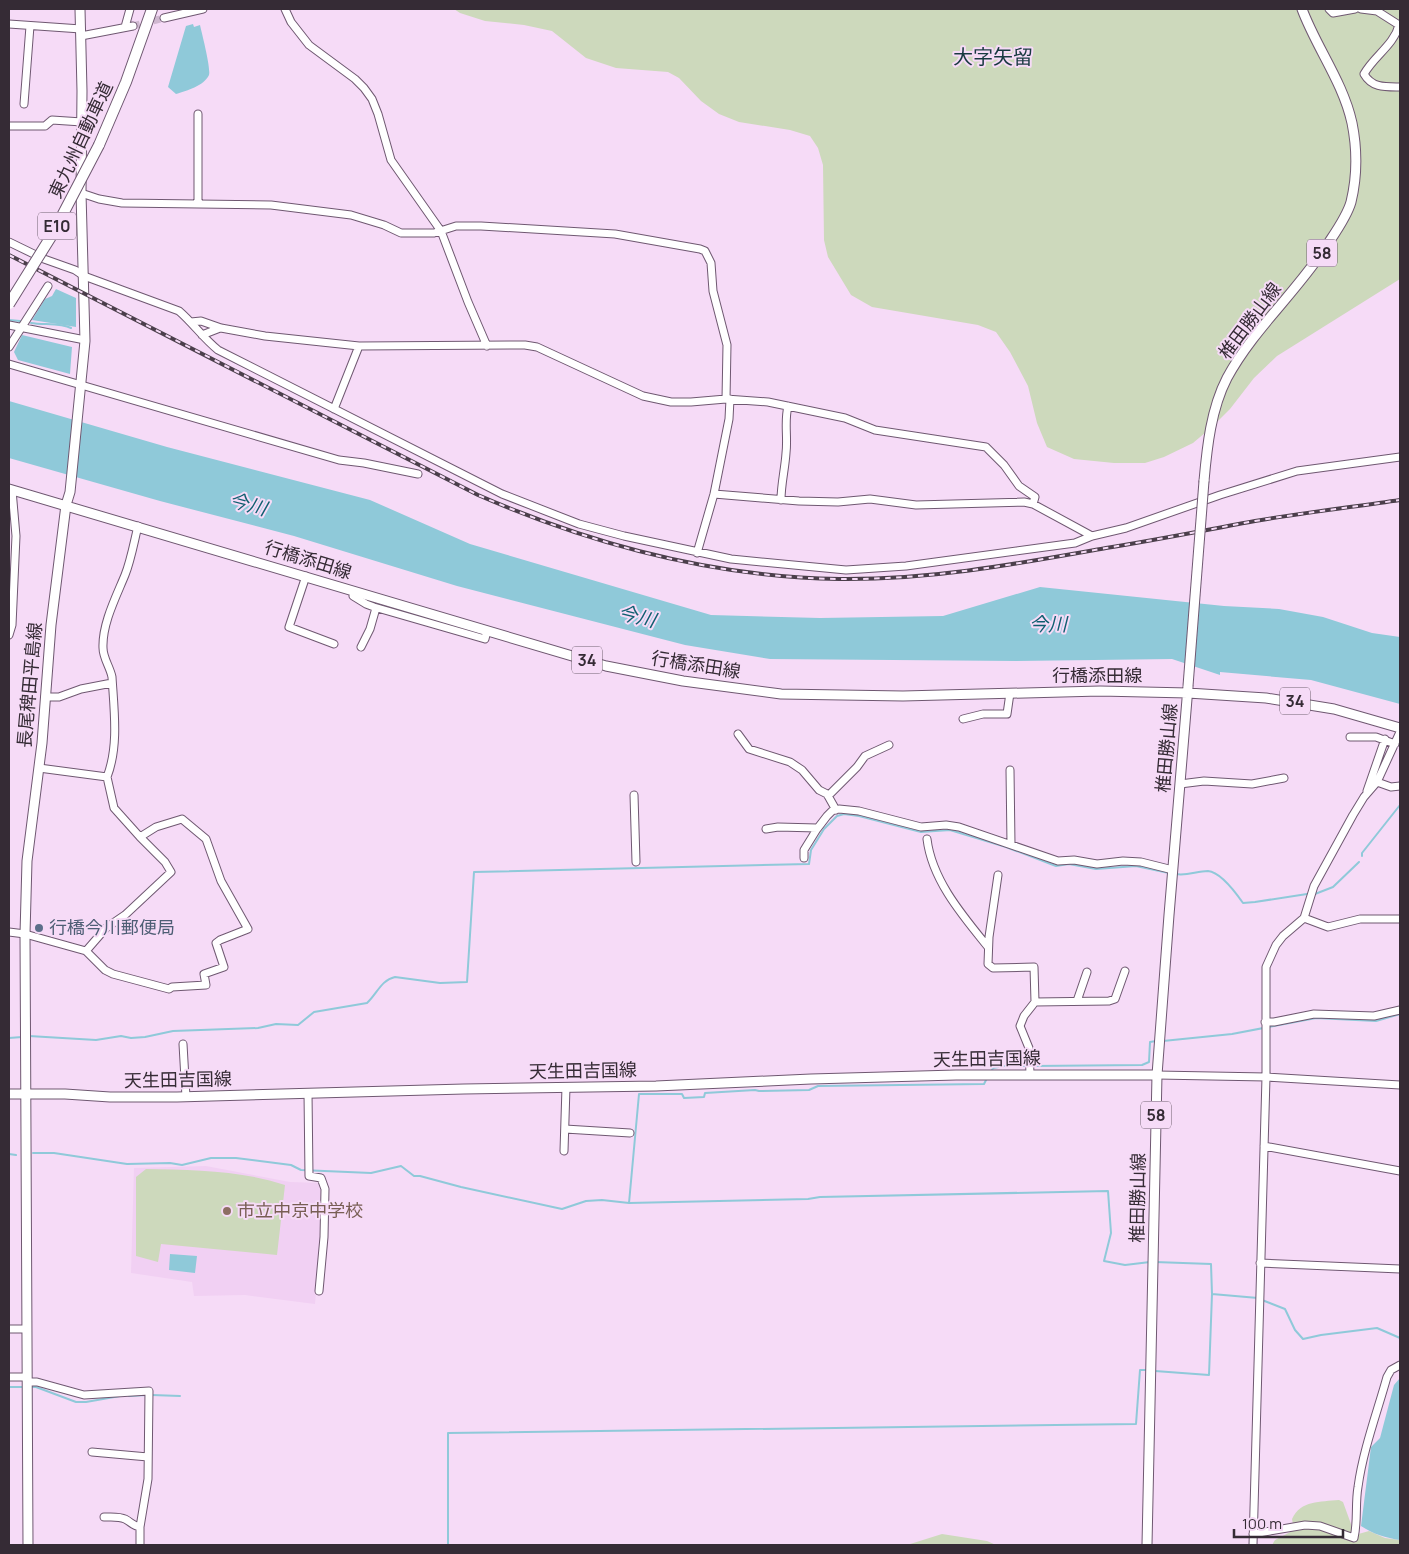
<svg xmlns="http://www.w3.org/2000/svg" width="1409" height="1554" viewBox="0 0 1409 1554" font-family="Manrope,'Noto Sans JP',sans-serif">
<rect width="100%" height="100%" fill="#f6dbf7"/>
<path fill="#f1d0f3" d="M206 1166 290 1182 320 1183 322 1185 321 1237 315 1304 245 1295 194 1296 192 1282 131 1273 134 1168Z"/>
<path fill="#cdd9bc" d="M454 9H1400V279L1277 356 1254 378 1230 409 1212 427 1193 443 1164 457 1145 463H1114L1074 459 1047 447 1037 423 1028 386 1010 352 996 332 978 325 872 307 851 295 828 257 824 240 823 165 818 148 810 136 790 130 739 122 719 114 701 101 679 78 668 72 616 68 586 58 552 31 524 25 485 21 460 13Z
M146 1169C192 1170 240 1170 285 1185L277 1255 161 1244 158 1262 136 1256V1177Z
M1339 1500 1343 1502 1355 1535 1369 1531 1385 1538 1400 1540V1545H1272L1275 1540 1294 1530 1292 1519C1301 1500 1320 1502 1339 1500Z
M942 1534 987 1541 996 1545H907Z"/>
<path fill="#8fc9d9" d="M193 24 194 27 200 25C202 34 211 68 209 75 204 86 186 91 176 94L168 87 186 26Z
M56 289 76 298V327L32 320 45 299 52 296Z
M22 335 72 347 70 374 18 360 14 352Z
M9 401 167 447 370 500 470 544 711 615 820 618 943 616 1040 587 1224 606 1279 609 1323 617 1372 633 1400 637V704L1311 680 1220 672V675L1172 659 1016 661 770 659 685 645 457 586 294 536 160 501 9 458Z
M170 1254 197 1256 195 1273 169 1270Z
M1400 1378V1540C1386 1538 1373 1534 1361 1526L1371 1447 1380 1438 1394 1385Z"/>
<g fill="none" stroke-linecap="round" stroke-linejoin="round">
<path stroke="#8fc9d9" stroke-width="2" d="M9 320 20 321
M31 323C44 325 61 323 71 328
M1362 856V853L1400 805
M1176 874C1187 876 1197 871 1208 871 1220 872 1236 893 1243 903L1255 902 1307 894
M1315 894 1333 887 1359 862
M29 1036 96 1040 121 1036 131 1038 145 1037 173 1031 258 1028 276 1024 298 1025 314 1012 367 1003C377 994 381 980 395 977L440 983 467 982 474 872 809 864 811 850 824 829 837 816 844 814 859 816 921 832 950 830 1006 847 1056 866 1069 864 1096 869 1136 866 1169 873
M9 1038 22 1037
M1163 1041 1232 1034 1316 1018 1376 1021 1400 1014
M1033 1066 1142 1065 1149 1062 1150 1042 1156 1041
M991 1072 993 1068 1004 1066H1028
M33 1153H54L127 1164 170 1163 182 1165 211 1158H236L291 1165 301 1170 371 1173 401 1166 414 1176H420L461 1187 562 1209 586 1201 602 1200 629 1203 808 1199 820 1197 1108 1191 1111 1233 1104 1261 1125 1265 1150 1262
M9 1154 16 1155
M629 1203 639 1094H682L684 1098 704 1097 705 1093 755 1090 759 1091 809 1090 818 1086 984 1084 987 1078
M1155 1262 1211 1264 1212 1294
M1262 1300 1285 1309 1295 1330 1303 1339 1321 1335 1377 1328 1400 1338
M1155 1371 1209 1375 1212 1294 1258 1298
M9 1387H25
M30 1387H36L76 1402H86L120 1396
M152 1395 180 1396
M129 1396 147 1395
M448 1545V1433L1136 1424 1140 1370H1148"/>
<path stroke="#cfb8d0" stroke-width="7" stroke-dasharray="7 3.5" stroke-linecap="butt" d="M133 26 164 18"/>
<defs>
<path id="minor" d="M285 9 291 22 309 45 355 79 364 88 372 99 378 114 391 160 441 231 468 302 487 346
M1329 9 1333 13 1355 9
M1361 9 1377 11 1399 25C1394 45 1374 56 1364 74 1372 88 1385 87 1400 87
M164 18 203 9
M9 24 81 29
M125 27 130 9
M81 36 133 26
M24 104 30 26
M9 126H45L52 120 82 122
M81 193 99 199 122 203 271 205 351 215 384 225 401 233H434L456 226H481L615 234 700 249 705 251 711 263 713 291 727 345 726 399
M198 204V114
M9 242 44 259 75 270 84 276 179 311C193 323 203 338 218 350L502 494 579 524 624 536 731 559 846 570 906 566 1075 543 1092 536 1126 528 1220 495 1297 471 1400 457
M191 322 201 321 221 328 265 336 359 346 525 345 537 347 643 396 671 402H691L726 399 768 402 845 418 875 430 986 447 1004 465 1019 486 1035 497 1033 504
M9 325 85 340
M202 335 220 328
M9 347 48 286
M9 364 339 460 364 463 418 474
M334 409 359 346
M714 494 799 501 838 502 870 499 916 505 1024 502 1033 504 1092 536
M781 500C781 484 785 469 786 453 788 437 784 422 788 406
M697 553 714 494 729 419 730 399
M306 576 289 627 334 644
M354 591 353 596 366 604 374 607 485 639 487 631
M9 635 12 625 16 536 12 490
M361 647 370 629 376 608
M45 697H59L81 689 112 683
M963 719 983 714H1007L1010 693
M738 734 749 749 790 762 802 770 819 790 827 794 836 810
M1350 737H1376L1395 744
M1010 770 1011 844
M107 777C119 746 114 710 112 677 110 667 103 658 103 648 102 624 116 597 125 575 131 560 134 542 138 526
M1377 782 1391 787 1400 786
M1180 784 1204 781 1252 784 1284 778
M1367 791 1385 739
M634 795 636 862
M828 796 857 767 865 756 889 745
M766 829 778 827 817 828
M927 839C932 880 962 915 988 947
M804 858V850L817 829 827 816 832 811 839 809 859 811 921 827 946 825 959 827 1058 861 1074 860 1097 864 1123 861 1141 862 1173 870
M998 875 989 937 988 964 993 968 1034 967 1035 1002 1024 1016 1020 1026 1029 1048 1030 1074
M1304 918 1328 927 1360 919H1400
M9 932 25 934 86 951 105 970 113 974 169 989 172 987 206 985 204 974 224 967 216 943 220 940 248 929 221 881 206 839 182 819 156 827 140 837 114 808 107 777 39 768
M86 951 106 928 125 915 171 872 165 862 140 837
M1077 1001 1087 972
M1035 1002 1109 1001 1115 999 1125 971
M1265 1022H1274L1314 1014 1374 1016 1400 1010
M183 1044 186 1097
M1157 1075 1266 1077 1400 1085
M308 1093 309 1176 321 1178 325 1189 324 1237 319 1291
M565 1129 630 1133
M1264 1146 1400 1171
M564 1151 566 1087
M1260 1263 1400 1269
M9 1329H27
M9 1377H27
M27 1382H37L84 1395 149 1391 148 1479 140 1527V1545
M92 1452 148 1457
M104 1517C110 1517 119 1516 125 1519 131 1522 133 1526 140 1527
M1253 1534 1305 1525 1320 1526 1354 1538C1358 1521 1355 1504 1358 1487 1363 1450 1377 1413 1387 1377L1391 1370 1400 1365
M1253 1545 1266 1077V967L1276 945 1283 936 1304 918 1314 886 1353 815 1364 797 1377 782 1400 732"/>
<path id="major" d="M1204 481C1207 447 1211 409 1227 378 1254 328 1299 290 1329 242 1337 230 1347 216 1351 202 1357 177 1357 148 1352 123 1343 82 1316 47 1302 9
M9 489 606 666 683 681 781 694 903 696 1100 691 1188 693 1266 698 1334 709 1400 728
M9 1094H65L110 1097H177L464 1089 656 1086 811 1079 956 1075H1157
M28 1545 25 934 27 861 42 743 51 625 66 505 70 492 85 341 81 193 82 91 80 9
M1147 1545 1157 1075 1169 915 1188 687"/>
<path id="highway" d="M99 145 126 82 152 9"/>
</defs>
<use href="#minor" stroke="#6f5871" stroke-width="9"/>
<use href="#major" stroke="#6f5871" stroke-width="11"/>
<use href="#highway" stroke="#6f5871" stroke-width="12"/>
<use href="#minor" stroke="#fff" stroke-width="7"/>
<use href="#major" stroke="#fff" stroke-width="9"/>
<use href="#highway" stroke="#fff" stroke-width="10"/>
<defs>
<path id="rail" d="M9 255 478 495C593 545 713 577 839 579 931 580 1016 564 1106 548 1156 540 1206 530 1255 521 1303 513 1352 507 1400 500"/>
</defs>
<use href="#rail" stroke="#4b3f4b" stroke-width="4"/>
<use href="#rail" stroke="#f6dbf7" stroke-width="2" stroke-dasharray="5.5" stroke-linecap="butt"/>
<defs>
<path id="major-bridge" d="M1188 686 1204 481"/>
<path id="highway-bridge" d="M9 304 52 235 99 145"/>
</defs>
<use href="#major-bridge" stroke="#6f5871" stroke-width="11" stroke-linecap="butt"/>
<use href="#highway-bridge" stroke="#6f5871" stroke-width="12" stroke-linecap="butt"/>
<use href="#major-bridge" stroke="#fff" stroke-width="9"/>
<use href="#highway-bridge" stroke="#fff" stroke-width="10"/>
</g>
<circle fill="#5c6f8a" stroke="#f6dbf7" stroke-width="2" cx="39" cy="928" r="5"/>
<circle fill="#8d6e63" stroke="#f6dbf7" stroke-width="2" cx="227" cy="1211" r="5"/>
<g text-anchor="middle" stroke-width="4" stroke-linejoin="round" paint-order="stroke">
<g fill="#f6dbf7" stroke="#6f606f" stroke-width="1">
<rect x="38" y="212.5" width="38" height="27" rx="4"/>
<rect x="1307" y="239.5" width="30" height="27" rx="4"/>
<rect x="572" y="646.5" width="30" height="27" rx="4"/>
<rect x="1280" y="687.5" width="30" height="27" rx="4"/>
<rect x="1141" y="1101.5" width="30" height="27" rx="4"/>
</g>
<g font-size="16" font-weight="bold" fill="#352b35">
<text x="57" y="232">E10</text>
<text x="1322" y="259">58</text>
<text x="587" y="666">34</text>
<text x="1295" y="707">34</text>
<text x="1156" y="1121">58</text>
</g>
<g font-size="18" fill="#352b35" stroke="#f6dbf7">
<text transform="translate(81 140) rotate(-65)" y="6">東九州自動車道</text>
<text transform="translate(1250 321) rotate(-53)" y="6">椎田勝山線</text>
<text transform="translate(308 560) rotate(17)" y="6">行橋添田線</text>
<text transform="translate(696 665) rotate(9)" y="6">行橋添田線</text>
<text x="1097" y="682">行橋添田線</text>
<text transform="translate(30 685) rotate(-85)" y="6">長尾稗田平島線</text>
<text transform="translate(1167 748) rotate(-85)" y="6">椎田勝山線</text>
<text transform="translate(987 1059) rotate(-1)" y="6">天生田吉国線</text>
<text transform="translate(583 1071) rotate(-1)" y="6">天生田吉国線</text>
<text transform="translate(178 1080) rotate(-1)" y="6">天生田吉国線</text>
<text transform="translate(1138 1198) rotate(-89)" y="6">椎田勝山線</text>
</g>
<g font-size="18" fill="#4e5e75" stroke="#f6dbf7" text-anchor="start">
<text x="49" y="934">行橋今川郵便局</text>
</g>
<g font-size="18" fill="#785e54" stroke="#f6dbf7" text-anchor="start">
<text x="237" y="1217">市立中京中学校</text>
</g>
<g font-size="19" font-style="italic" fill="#105f70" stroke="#f6dbf7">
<text transform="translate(248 504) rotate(15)" y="7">今川</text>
<text transform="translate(637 616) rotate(14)" y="7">今川</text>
<text x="1048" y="631">今川</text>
</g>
<g font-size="20" fill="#183940" stroke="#f6dbf7">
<text x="993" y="64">大字矢留</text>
</g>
</g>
<rect width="1409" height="1554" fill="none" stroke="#352b35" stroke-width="20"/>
<path d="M1234 1529v8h109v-8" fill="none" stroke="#352b35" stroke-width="2.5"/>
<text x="1242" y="1529" font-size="15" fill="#352b35" stroke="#f6dbf7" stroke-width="4" paint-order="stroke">100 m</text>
</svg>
